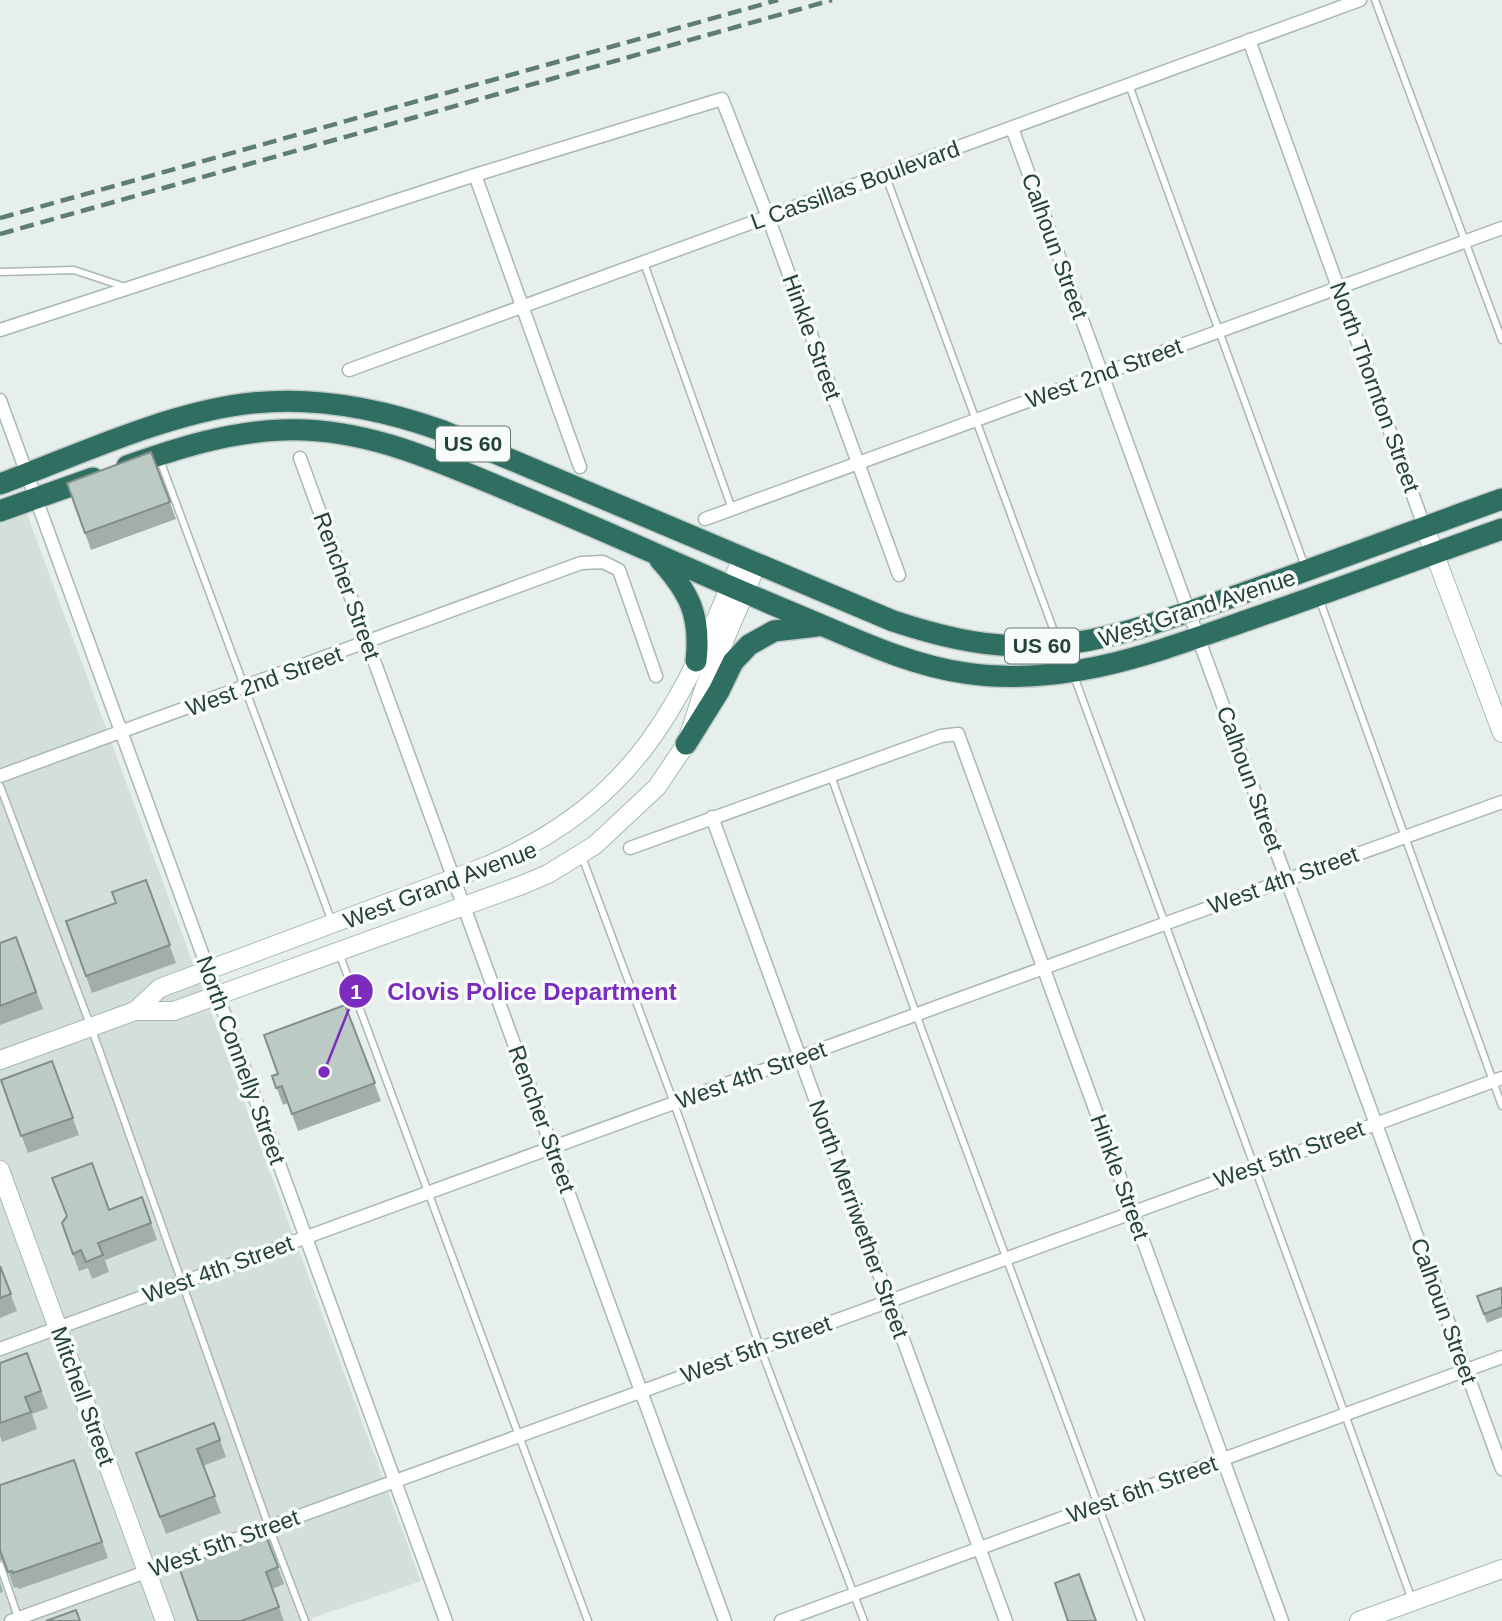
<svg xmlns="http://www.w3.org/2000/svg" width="1502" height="1621" viewBox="0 0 1502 1621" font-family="Helvetica,sans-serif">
<rect width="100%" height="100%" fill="#e6efeb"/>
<path fill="#d4dfda" d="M27 514 421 1581 312 1618V1621H0V523Z"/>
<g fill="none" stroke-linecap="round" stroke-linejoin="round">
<defs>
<path id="lane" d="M1375 0 1502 340
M1129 85 1306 569
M885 174 1058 642
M644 263 732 509
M0 272 74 270 125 287
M160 460 332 922
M1319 598 1502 1106
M1074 676C1186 984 1302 1291 1412 1600
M831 776 924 1036 1141 1621
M0 786 91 1027 269 1527 305 1621
M581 854 674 1103 760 1347 864 1621
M339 953 588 1621
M0 1565 19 1620"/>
<path id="street" d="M1249 40 1424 526
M1012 128 1502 1469
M475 175 580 467
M0 330 475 175 722 99 768 217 899 575
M349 370 1360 0
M0 400 446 1621
M300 458 725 1621
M705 519 1502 228
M0 776 581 563 603 562 619 570 656 676
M712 817 1006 1621
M630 848 941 736 958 734 1282 1621
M0 1349 1164 924 1502 802
M11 1621 1502 1078
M781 1621 1502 1357"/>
<path id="secondary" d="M1424 526 1502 733
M135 1011 160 988 489 865C640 799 682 702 742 558
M0 1060 135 1011H174L522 885 548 874 595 845 657 787 686 744 705 686 757 564
M0 1170 165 1621
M1359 1621 1502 1569"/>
<path id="highway" d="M127 466C178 448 228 432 282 430 366 426 444 464 519 495 613 534 706 577 800 616 853 638 908 665 965 673 1065 688 1156 652 1248 620 1333 591 1417 559 1502 529
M0 484C75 456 165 414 244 404 313 395 379 408 443 431L893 621C936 635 978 646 1023 646 1091 648 1155 623 1218 602 1313 569 1407 533 1502 499
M0 511 93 478
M660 560C690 593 701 616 696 661
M686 744 719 691 733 662 749 645 774 631 817 626"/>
</defs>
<use href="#lane" stroke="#a8b8b2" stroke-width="9"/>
<use href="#street" stroke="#a8b8b2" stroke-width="15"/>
<use href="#secondary" stroke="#a4bbb3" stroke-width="20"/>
<use href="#highway" stroke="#c2cac8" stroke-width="24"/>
<use href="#lane" stroke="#fff" stroke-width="6"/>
<use href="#street" stroke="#fff" stroke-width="12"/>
<use href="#secondary" stroke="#fff" stroke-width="18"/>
<use href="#highway" stroke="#2f6f62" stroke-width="21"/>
<path stroke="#5f7d75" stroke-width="4.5" stroke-dasharray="14 7" stroke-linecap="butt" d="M0 218 778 0
M0 234 832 0"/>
</g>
<path fill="#a1aea9" d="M151 452 176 519 91 550 67 483Z
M146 880 176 963 92 993 66 921 116 903Z
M16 937 43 1009 0 1025V943Z
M345 1005 381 1101 298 1131 288 1103 283 1105 272 1076 278 1074Z
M52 1061 79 1135 28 1153 1 1080Z
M142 1197 157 1240 105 1260 109 1272 92 1279 88 1268 79 1271 62 1223 66 1216 109 1210Z
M0 1266 17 1311 0 1318Z
M1502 1292V1317L1487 1323 1477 1296Z
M27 1353 48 1408 32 1414 37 1429 2 1442 0 1436V1363Z
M214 1423 226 1457 203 1466 221 1513 166 1534 136 1453Z
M74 1460 108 1558 19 1589 18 1587 14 1588 4 1561 0 1560V1485Z
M266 1536 284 1584 272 1589 284 1621H198Z
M0 1582 3 1592 0 1593Z"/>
<path fill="#bbcac4" stroke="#838d89" stroke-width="2" d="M151 452 170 502 85 533 67 483Z
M146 880 170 945 86 976 66 921 116 903 112 892Z
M16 937 36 992 0 1006V943Z
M345 1005 375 1083 292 1114 282 1086 276 1088 272 1076 278 1074 264 1035Z
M52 1061 73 1118 21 1136 1 1080Z
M92 1163 109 1210 142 1197 151 1223 98 1243 103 1255 86 1262 81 1250 73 1254 62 1223 67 1216 52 1178Z
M0 1266 11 1294 0 1298Z
M1501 1288 1502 1292V1307L1484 1314 1477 1296Z
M27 1353 41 1391 25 1397 31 1412 0 1423V1363Z
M214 1423 220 1440 197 1449 215 1496 160 1517 136 1453Z
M74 1460 102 1542 13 1573 12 1571 8 1572 0 1550V1485Z
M266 1536 278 1567 266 1572 279 1607 241 1621H198L179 1567Z
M1079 1574 1096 1621H1068L1055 1583Z
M76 1610 80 1621H46Z"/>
<g text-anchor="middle" stroke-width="7" stroke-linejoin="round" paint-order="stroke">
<g fill="#f7fbf9" stroke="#637a73" stroke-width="2">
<rect x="436" y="426.5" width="74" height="35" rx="5"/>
<rect x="1005" y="628.5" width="74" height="35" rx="5"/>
</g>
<g font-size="21" font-weight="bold" fill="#24423a">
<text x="473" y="451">US 60</text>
<text x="1042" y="653">US 60</text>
</g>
<g font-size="23" fill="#24423a" stroke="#f7fbf9">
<text transform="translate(855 185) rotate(-20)" y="8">L Cassillas Boulevard</text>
<text transform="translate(1055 246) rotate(70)" y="8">Calhoun Street</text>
<text transform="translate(812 337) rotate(70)" y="8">Hinkle Street</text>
<text transform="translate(1104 373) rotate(-20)" y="8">West 2nd Street</text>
<text transform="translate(1375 387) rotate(70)" y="8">North Thornton Street</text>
<text transform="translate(347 586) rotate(70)" y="8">Rencher Street</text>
<text transform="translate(1197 608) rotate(-18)" y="8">West Grand Avenue</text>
<text transform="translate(264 681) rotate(-20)" y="8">West 2nd Street</text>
<text transform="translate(1250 779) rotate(70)" y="8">Calhoun Street</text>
<text transform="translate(1283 880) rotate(-20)" y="8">West 4th Street</text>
<text transform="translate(440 885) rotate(-21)" y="8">West Grand Avenue</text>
<text transform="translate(241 1060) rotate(70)" y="8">North Connelly Street</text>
<text transform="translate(751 1075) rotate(-20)" y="8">West 4th Street</text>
<text transform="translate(542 1119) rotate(70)" y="8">Rencher Street</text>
<text transform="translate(1289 1154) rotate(-20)" y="8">West 5th Street</text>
<text transform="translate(1120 1177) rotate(70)" y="8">Hinkle Street</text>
<text transform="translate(859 1219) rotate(70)" y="8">North Merriwether Street</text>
<text transform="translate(218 1269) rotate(-20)" y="8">West 4th Street</text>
<text transform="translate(1444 1311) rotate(70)" y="8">Calhoun Street</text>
<text transform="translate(756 1349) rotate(-20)" y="8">West 5th Street</text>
<text transform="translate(83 1396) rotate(70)" y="8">Mitchell Street</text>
<text transform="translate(1142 1489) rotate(-20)" y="8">West 6th Street</text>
<text transform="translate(224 1543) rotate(-20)" y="8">West 5th Street</text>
</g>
</g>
<path fill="none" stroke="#7b2cbf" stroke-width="2.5" d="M324 1072L356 991"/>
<g fill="#7b2cbf" stroke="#f7fbf9" stroke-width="2.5">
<circle cx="324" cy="1072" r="7"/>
<circle cx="356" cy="991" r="18"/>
</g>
<g font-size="21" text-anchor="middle" font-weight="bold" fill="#fff">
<text x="356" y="999">1</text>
</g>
<g font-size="24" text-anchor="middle" font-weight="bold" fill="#7b2cbf" stroke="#f7fbf9" stroke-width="7" stroke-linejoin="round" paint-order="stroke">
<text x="532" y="1000">Clovis Police Department</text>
</g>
</svg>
